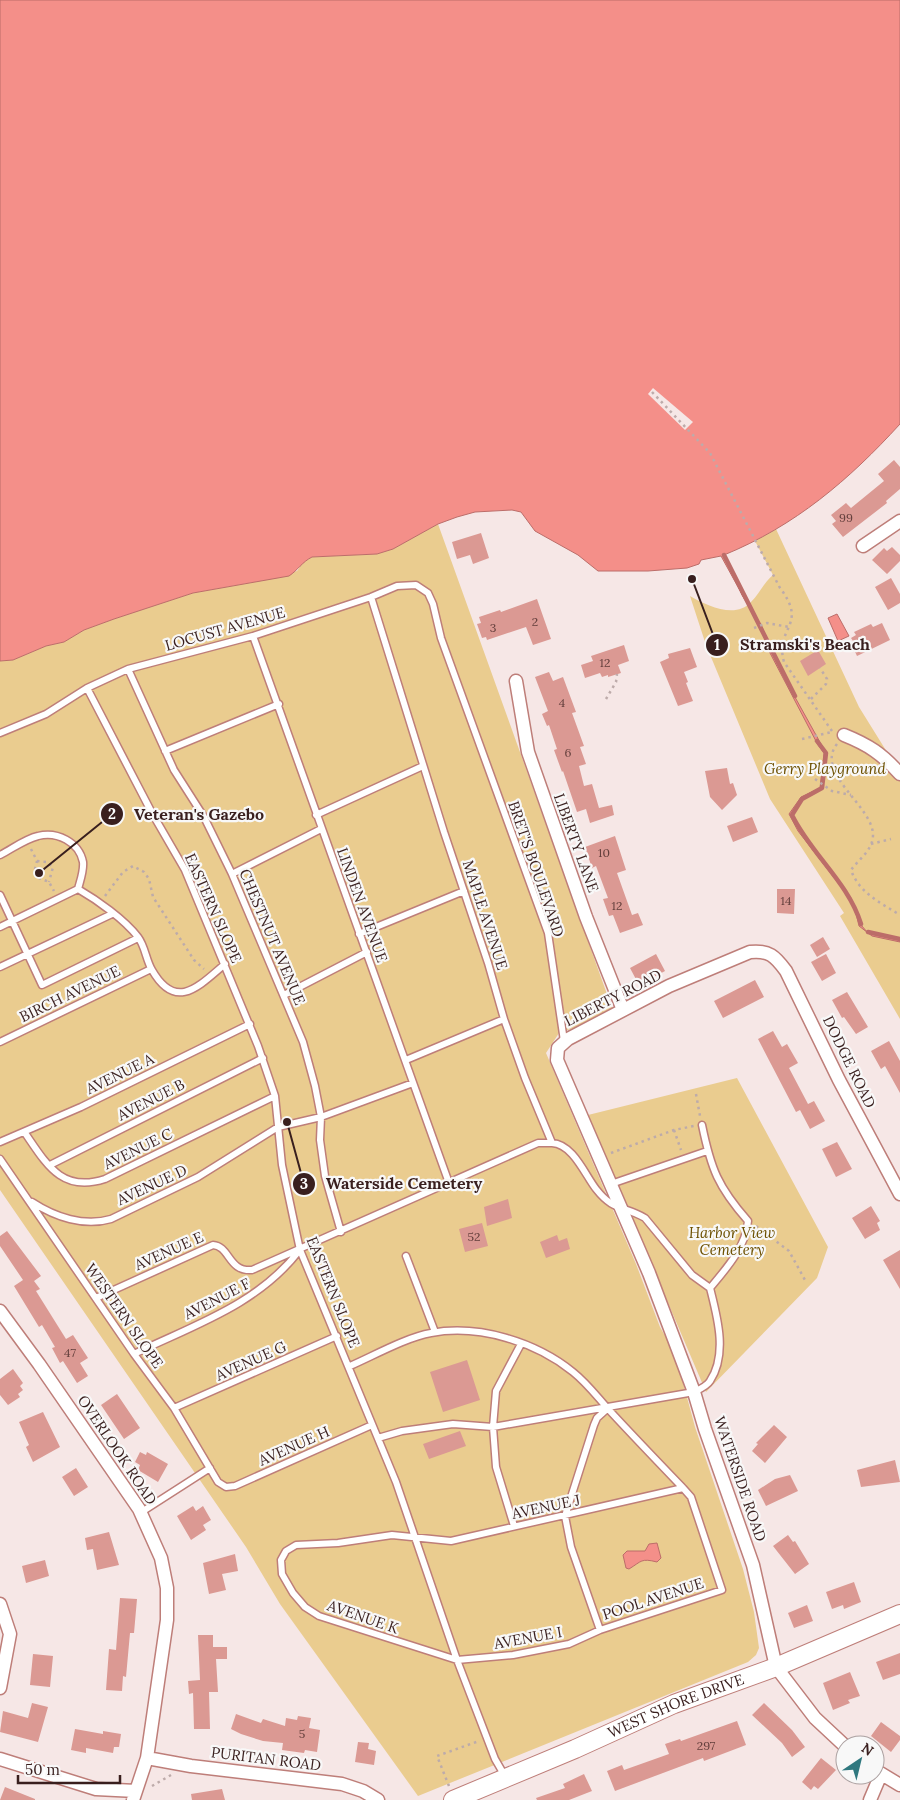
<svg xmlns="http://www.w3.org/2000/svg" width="900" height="1800" viewBox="0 0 900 1800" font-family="Lora,serif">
<rect width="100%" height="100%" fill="#f6e7e6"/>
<path fill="#eacc8f" d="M438 524 612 1008 576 1027 559 1033 546 1053 636 1264 660 1327 675 1353 695 1427 743 1569 754 1612 759 1648 756 1655 748 1662 418 1796 280 1604 246 1547 0 1190V661L13 660 46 646 64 642 84 630 114 619 193 593 259 581 297 571 303 562 312 557 377 554 393 549Z
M776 529 859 707 900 773V1019L840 916 844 913 770 799 706 645 690 596C707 606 736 619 751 602 760 593 762 585 773 575L755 541Z
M737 1078 828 1247 817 1278 706 1392 588 1115Z"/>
<path fill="#f48f89" stroke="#bc6d69" d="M0 0H900V424C849 480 795 526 724 555L742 595 762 627 781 672 826 753 822 788 802 799 792 815 799 830 851 898 861 925 868 933 899 938 900 942 872 936 859 926 855 909 845 892 798 831 789 814 801 797 820 788 824 753 818 745 770 653 761 629 721 556 701 560 699 564 687 568 648 571H598L578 555 535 531 521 512 512 510 475 512 457 517 438 524 393 549 377 554 312 557C302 562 298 570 289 576L193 593 114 619 84 630 64 642 46 646 13 660 0 661Z
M837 614 849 636 838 641 828 618Z
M657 1543 661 1558 657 1562C641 1558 642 1561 629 1569L626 1568 623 1555 627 1551H645L649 1544Z"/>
<path fill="#f6e7e6" d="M653 388 693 422 685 430 648 394Z"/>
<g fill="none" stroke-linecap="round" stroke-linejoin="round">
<path stroke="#bc6d69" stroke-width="4.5" d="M724 555 795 696
M817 741 826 753 822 788 802 799 792 815C811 854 848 882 861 924
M868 932 900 939"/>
</g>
<path fill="#db9993" d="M894 460 900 467V489L886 501 887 503 843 537 832 524 836 521 831 515 846 503 851 508 884 481 878 474Z
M481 533 489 558 473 564 470 555 457 559 452 542Z
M892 547 900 555V561L887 574 872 560 884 548 887 551Z
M891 578 900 594V603L888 610 875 587Z
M537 599 551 639 533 645 526 627 487 640 486 637 482 638 477 624 481 623 479 617 500 610 501 612Z
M882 623 890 640 857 656 851 643 853 641 851 638 856 635 854 632 871 624 873 627Z
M624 645 629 661 618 665 621 673 608 677V675L602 677 600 673 585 678 581 665 593 661 591 656Z
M690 648 697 667 684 672 688 682 686 683 693 701 678 706 660 662 669 658 668 654Z
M818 650 826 664 808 676 800 661Z
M549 672 553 681 563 677 576 712 572 713 584 746 580 747 586 764 579 766 584 786 592 784 599 808 612 805 614 815 590 823 586 809 577 812 563 771 562 772 554 750 557 749 549 725 547 726 542 714 548 711 535 677Z
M727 768 730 784 733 783 737 795 722 810 710 797 705 771Z
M752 817 758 832 733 842 727 826Z
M615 836 626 870 617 873 632 915 638 913 643 925 620 933 613 915 609 916 603 899 608 898 596 866 592 868 585 847Z
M777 889H795L794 914 777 913Z
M823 937 830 949 817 957 810 945Z
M656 954 665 971 639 985 630 968Z
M826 954 836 973 822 981 811 962Z
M755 980 764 997 723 1018 714 1001Z
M847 992 868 1027 856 1034 844 1017 842 1018 832 1000Z
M773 1031 782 1047 787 1044 798 1063 789 1068 808 1104 814 1101 825 1121 810 1129 800 1110 796 1112 758 1039Z
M889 1041 900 1061V1093L885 1066 881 1069 871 1051Z
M837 1142 852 1169 836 1177 822 1149Z
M508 1199 512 1218 487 1226 484 1207Z
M871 1206 880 1221 877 1223 880 1230 865 1239 852 1218Z
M482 1223 488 1246 465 1252 459 1229Z
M7 1231 41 1276 34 1281 40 1289 36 1291 66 1339 73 1335 88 1358 80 1363 88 1376 77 1383 63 1361 60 1363 52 1348 55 1347 42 1325 39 1327 14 1286 23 1280 0 1246V1236Z
M557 1235 559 1241 567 1238 570 1249 546 1258 540 1242Z
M900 1250V1289L883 1260Z
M467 1360 480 1400 443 1412 430 1372Z
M13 1369 23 1383 20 1386 23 1390 18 1394 20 1397 8 1405 0 1395V1379Z
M117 1394 140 1428 124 1439 101 1405Z
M43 1412 60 1447 33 1462 26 1447 29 1445 19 1422Z
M774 1425 787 1437 765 1463 752 1451 758 1444 756 1443Z
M460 1431 466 1446 429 1459 423 1444Z
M140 1452 146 1455 147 1452 168 1464 158 1482 138 1470 140 1465 135 1462Z
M895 1460 900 1482 861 1487 857 1470Z
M76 1468 88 1487 74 1496 62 1477Z
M790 1475 798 1491 766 1506 758 1490 775 1479Z
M193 1506 196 1511 203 1506 211 1520 203 1525 206 1530 191 1540 177 1516Z
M109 1532 119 1565 97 1570 93 1549 87 1550 85 1538Z
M788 1535 793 1542 795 1541 809 1564 795 1574 773 1546Z
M235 1554 238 1571 222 1574 226 1590 209 1594 203 1563Z
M45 1560 49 1576 26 1583 22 1566Z
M854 1582 861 1602 844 1609 843 1605 832 1609 826 1592Z
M120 1598 137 1599 134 1633H130L126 1677 123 1676 122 1691 106 1690 109 1649 116 1650Z
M807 1605 813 1621 794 1628 788 1613Z
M198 1635H213V1647H227V1659H216L218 1692H209L210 1729H194L193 1693 189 1694 188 1681 200 1680Z
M900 1653V1674L883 1680 876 1662Z
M33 1654 53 1656 50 1687 30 1685Z
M850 1672 860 1696 848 1700 850 1703 833 1710 823 1683Z
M32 1703 48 1707 38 1742 0 1732 3 1711 28 1718Z
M764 1703 792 1730 805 1747 792 1757 782 1743 752 1715Z
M236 1714 261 1723 263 1719 285 1726 286 1718 297 1720 298 1716 311 1718 309 1728 320 1730 317 1752 305 1750 304 1753 282 1750 283 1743 263 1741 241 1734 231 1729Z
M737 1721 746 1745 704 1761 703 1758 615 1791 607 1771 622 1765 624 1770 669 1754 665 1744 680 1739 681 1741Z
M881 1722 900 1736V1740L891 1752 871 1736Z
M75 1729 103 1734V1731L121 1734 119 1747H114L113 1753 86 1748V1753L71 1750Z
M358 1742 369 1743 368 1749 376 1751 374 1765 355 1762Z
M821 1758 836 1770 818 1789 814 1786 811 1790 802 1782Z
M584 1774 592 1791 569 1800H537L536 1798 565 1788 563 1784Z
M5 1787 35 1799V1800H0Z
M222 1789 225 1800H192L191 1794Z"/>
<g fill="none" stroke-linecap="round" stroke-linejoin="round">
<defs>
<path id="lane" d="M371 597 444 832 488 963 504 1019 525 1078 552 1143C573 1144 585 1175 596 1189 614 1212 623 1205 645 1218L692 1275 710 1288
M253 636 449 1183
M128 669 174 770 204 817 232 874 303 1042 315 1086 321 1117 320 1140 325 1176 341 1232
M87 688 152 813 185 870 258 1046 275 1096 282 1165 300 1250 396 1482 457 1660 495 1759 506 1778
M0 733 46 714 87 688 128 669 253 636 371 597 397 586 416 585 428 593 433 604 441 638 548 933 564 1041
M165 751 279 704
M316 815 423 766
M0 855C12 849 25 839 38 836 57 831 79 842 83 862 84 871 80 881 78 889
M232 874 321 829
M78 889C97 900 124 919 138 937 145 946 146 960 152 970 176 1012 199 986 225 964
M0 895 42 985 138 938
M0 927 78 889
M359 934 464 891
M0 967 112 914
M284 995 367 952
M0 1042 151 969
M406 1060 504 1019
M702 1125C711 1169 718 1187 748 1221 746 1247 726 1269 710 1288
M25 1133C47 1165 62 1193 105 1179L275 1096
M0 1142 81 1107 250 1024
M0 1159 134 1354 174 1408 218 1482 226 1487 235 1486 372 1425
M50 1165 263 1058
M611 1184 707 1151
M32 1202C55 1217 84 1227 111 1219L198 1177 278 1127 321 1117 413 1083
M406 1256 435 1332
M96 1298 213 1245C230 1246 228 1272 252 1270L538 1143H552
M134 1354C194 1325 257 1305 299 1251
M350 1366C373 1356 407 1337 431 1333 479 1324 536 1342 573 1372 588 1384 598 1398 610 1411 634 1437 659 1463 683 1488L691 1497 722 1590 600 1630 569 1644 513 1655 457 1660 319 1616 305 1607 293 1593 282 1574 281 1560 286 1551 296 1545 338 1543 392 1535 451 1541 683 1488
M174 1408 337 1336
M378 1438 402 1431 453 1424 493 1427 694 1392C700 1389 707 1386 710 1381 728 1354 717 1316 710 1288
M140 1513 210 1468
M514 1526 496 1467 493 1427 496 1391 521 1344
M600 1630 571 1547 565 1516 594 1425 597 1418 607 1409"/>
<path id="street" d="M863 546 900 521
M516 681 528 752 586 917 623 1010
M844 735C869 745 882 754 900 774
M0 1311 39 1364 139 1509 161 1558 167 1588V1620L147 1758 133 1800
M0 1604 10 1634 0 1688
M845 1746 815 1718 776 1667 753 1565 705 1429 694 1392 649 1273 557 1060 558 1048 568 1039 669 986 750 952C769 950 775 956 786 971L839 1080 900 1194
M147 1758 191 1766 342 1784 363 1791 378 1800
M0 1759 96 1789 136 1791
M875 1770 900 1785
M870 1800 881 1774"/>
<g id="secondary">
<path id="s1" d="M453 1800 575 1749 674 1704 776 1667 900 1614"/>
</g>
</defs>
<use href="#lane" stroke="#be7e79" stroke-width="9"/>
<use href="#street" stroke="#be7e79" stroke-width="15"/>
<use href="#secondary" stroke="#be7e79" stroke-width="20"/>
<path stroke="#bdabaa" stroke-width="2.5" stroke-dasharray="2.5 4" stroke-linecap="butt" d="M652 392 710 453 780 588C809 626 774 627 784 662L832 731
M754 628 767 623 789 627
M606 699 616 682 617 674
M811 699 826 684 827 679 820 668
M802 739 832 732
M837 744C814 773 873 806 873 835 873 850 859 859 851 870 859 893 881 903 900 915
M815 779 832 791 851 795
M871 844 891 839
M31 849 37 861 34 873 39 878 49 882 54 891
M37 861 47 862 53 867 49 882
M105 896 123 872 133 866 144 872 149 879 153 897 194 960 204 969
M696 1094 700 1116
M674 1130 681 1150
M611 1153 674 1130 694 1126
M756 1226 789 1251 805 1280
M152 1786 171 1775
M449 1786 437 1756 479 1741"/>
<use href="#lane" stroke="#fff" stroke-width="6"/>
<use href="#street" stroke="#fff" stroke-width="12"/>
<use href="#secondary" stroke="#fff" stroke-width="18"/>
</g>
<g text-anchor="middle" stroke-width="4.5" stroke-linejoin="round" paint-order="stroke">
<g font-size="12" fill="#623e3b">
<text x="846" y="522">99</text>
<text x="535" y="626">2</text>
<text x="493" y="632">3</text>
<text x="605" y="667">12</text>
<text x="562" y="707">4</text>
<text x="568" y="757">6</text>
<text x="604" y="857">10</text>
<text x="786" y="905">14</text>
<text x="617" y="910">12</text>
<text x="474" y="1241">52</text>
<text x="70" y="1357">47</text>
<text x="302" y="1738">5</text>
<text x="706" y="1750">297</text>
</g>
<g font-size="15" fill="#391f1e" stroke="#f8f8f8">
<text transform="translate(225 629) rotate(-16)" y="5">LOCUST AVENUE</text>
<text transform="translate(576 843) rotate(70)" y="5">LIBERTY LANE</text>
<text transform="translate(536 869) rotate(71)" y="5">BRET'S BOULEVARD</text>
<text transform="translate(362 905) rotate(70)" y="5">LINDEN AVENUE</text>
<text transform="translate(213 908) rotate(66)" y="5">EASTERN SLOPE</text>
<text transform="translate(485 915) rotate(72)" y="5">MAPLE AVENUE</text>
<text transform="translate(272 937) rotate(67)" y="5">CHESTNUT AVENUE</text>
<text transform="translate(70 994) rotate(-26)" y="5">BIRCH AVENUE</text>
<text transform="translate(613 998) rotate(-27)" y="5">LIBERTY ROAD</text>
<text transform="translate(849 1062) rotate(64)" y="5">DODGE ROAD</text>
<text transform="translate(120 1074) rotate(-26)" y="5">AVENUE A</text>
<text transform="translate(151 1100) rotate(-27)" y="5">AVENUE B</text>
<text transform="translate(138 1149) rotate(-26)" y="5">AVENUE C</text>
<text transform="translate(152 1185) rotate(-25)" y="5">AVENUE D</text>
<text transform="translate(169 1251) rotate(-24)" y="5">AVENUE E</text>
<text transform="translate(333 1292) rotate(68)" y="5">EASTERN SLOPE</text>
<text transform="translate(217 1299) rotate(-27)" y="5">AVENUE F</text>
<text transform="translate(124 1316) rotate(55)" y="5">WESTERN SLOPE</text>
<text transform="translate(251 1361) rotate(-24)" y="5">AVENUE G</text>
<text transform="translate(294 1446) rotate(-24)" y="5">AVENUE H</text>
<text transform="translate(117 1450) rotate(56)" y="5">OVERLOOK ROAD</text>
<text transform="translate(740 1479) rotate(71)" y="5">WATERSIDE ROAD</text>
<text transform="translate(546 1507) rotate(-12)" y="5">AVENUE J</text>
<text transform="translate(653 1599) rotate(-18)" y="5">POOL AVENUE</text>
<text transform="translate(363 1617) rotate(19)" y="5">AVENUE K</text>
<text transform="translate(528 1638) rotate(-10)" y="5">AVENUE I</text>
<text dy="5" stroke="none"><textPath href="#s1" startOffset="242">WEST SHORE DRIVE</textPath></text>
<text transform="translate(266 1759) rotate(7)" y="5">PURITAN ROAD</text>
</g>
<g font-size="15" font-style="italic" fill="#6d5000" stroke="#f8f8f8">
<text x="825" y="774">Gerry Playground</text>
<text x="732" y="1238">Harbor View<tspan x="732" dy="17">Cemetery</tspan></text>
</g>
</g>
<path fill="none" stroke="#391f1e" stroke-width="2" d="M692 579L717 645M39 873L112 814M287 1122L304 1184"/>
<g fill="#391f1e" stroke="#f8f8f8" stroke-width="2">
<circle cx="692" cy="579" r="5"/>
<circle cx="39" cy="873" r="5"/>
<circle cx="287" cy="1122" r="5"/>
<circle cx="717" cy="645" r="12"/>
<circle cx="112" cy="814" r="12"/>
<circle cx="304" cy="1184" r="12"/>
</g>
<g font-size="15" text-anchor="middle" font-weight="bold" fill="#fff">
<text x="717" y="650">1</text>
<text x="112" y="819">2</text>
<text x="304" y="1189">3</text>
</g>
<g font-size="16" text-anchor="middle" font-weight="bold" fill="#391f1e" stroke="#f8f8f8" stroke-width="4.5" stroke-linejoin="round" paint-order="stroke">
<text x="805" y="650">Stramski's Beach</text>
<text x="199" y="820">Veteran's Gazebo</text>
<text x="404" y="1189">Waterside Cemetery</text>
</g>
<g transform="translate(860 1760) rotate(35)"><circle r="24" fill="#f8f8f8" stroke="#aca1a1"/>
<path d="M0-4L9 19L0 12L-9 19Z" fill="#2f787f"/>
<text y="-8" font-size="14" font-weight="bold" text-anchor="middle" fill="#391f1e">N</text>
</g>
<path d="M18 1775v8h102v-8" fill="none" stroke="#391f1e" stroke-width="2.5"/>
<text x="25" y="1775" font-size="15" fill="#391f1e" stroke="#f8f8f8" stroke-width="4" paint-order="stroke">50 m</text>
</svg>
